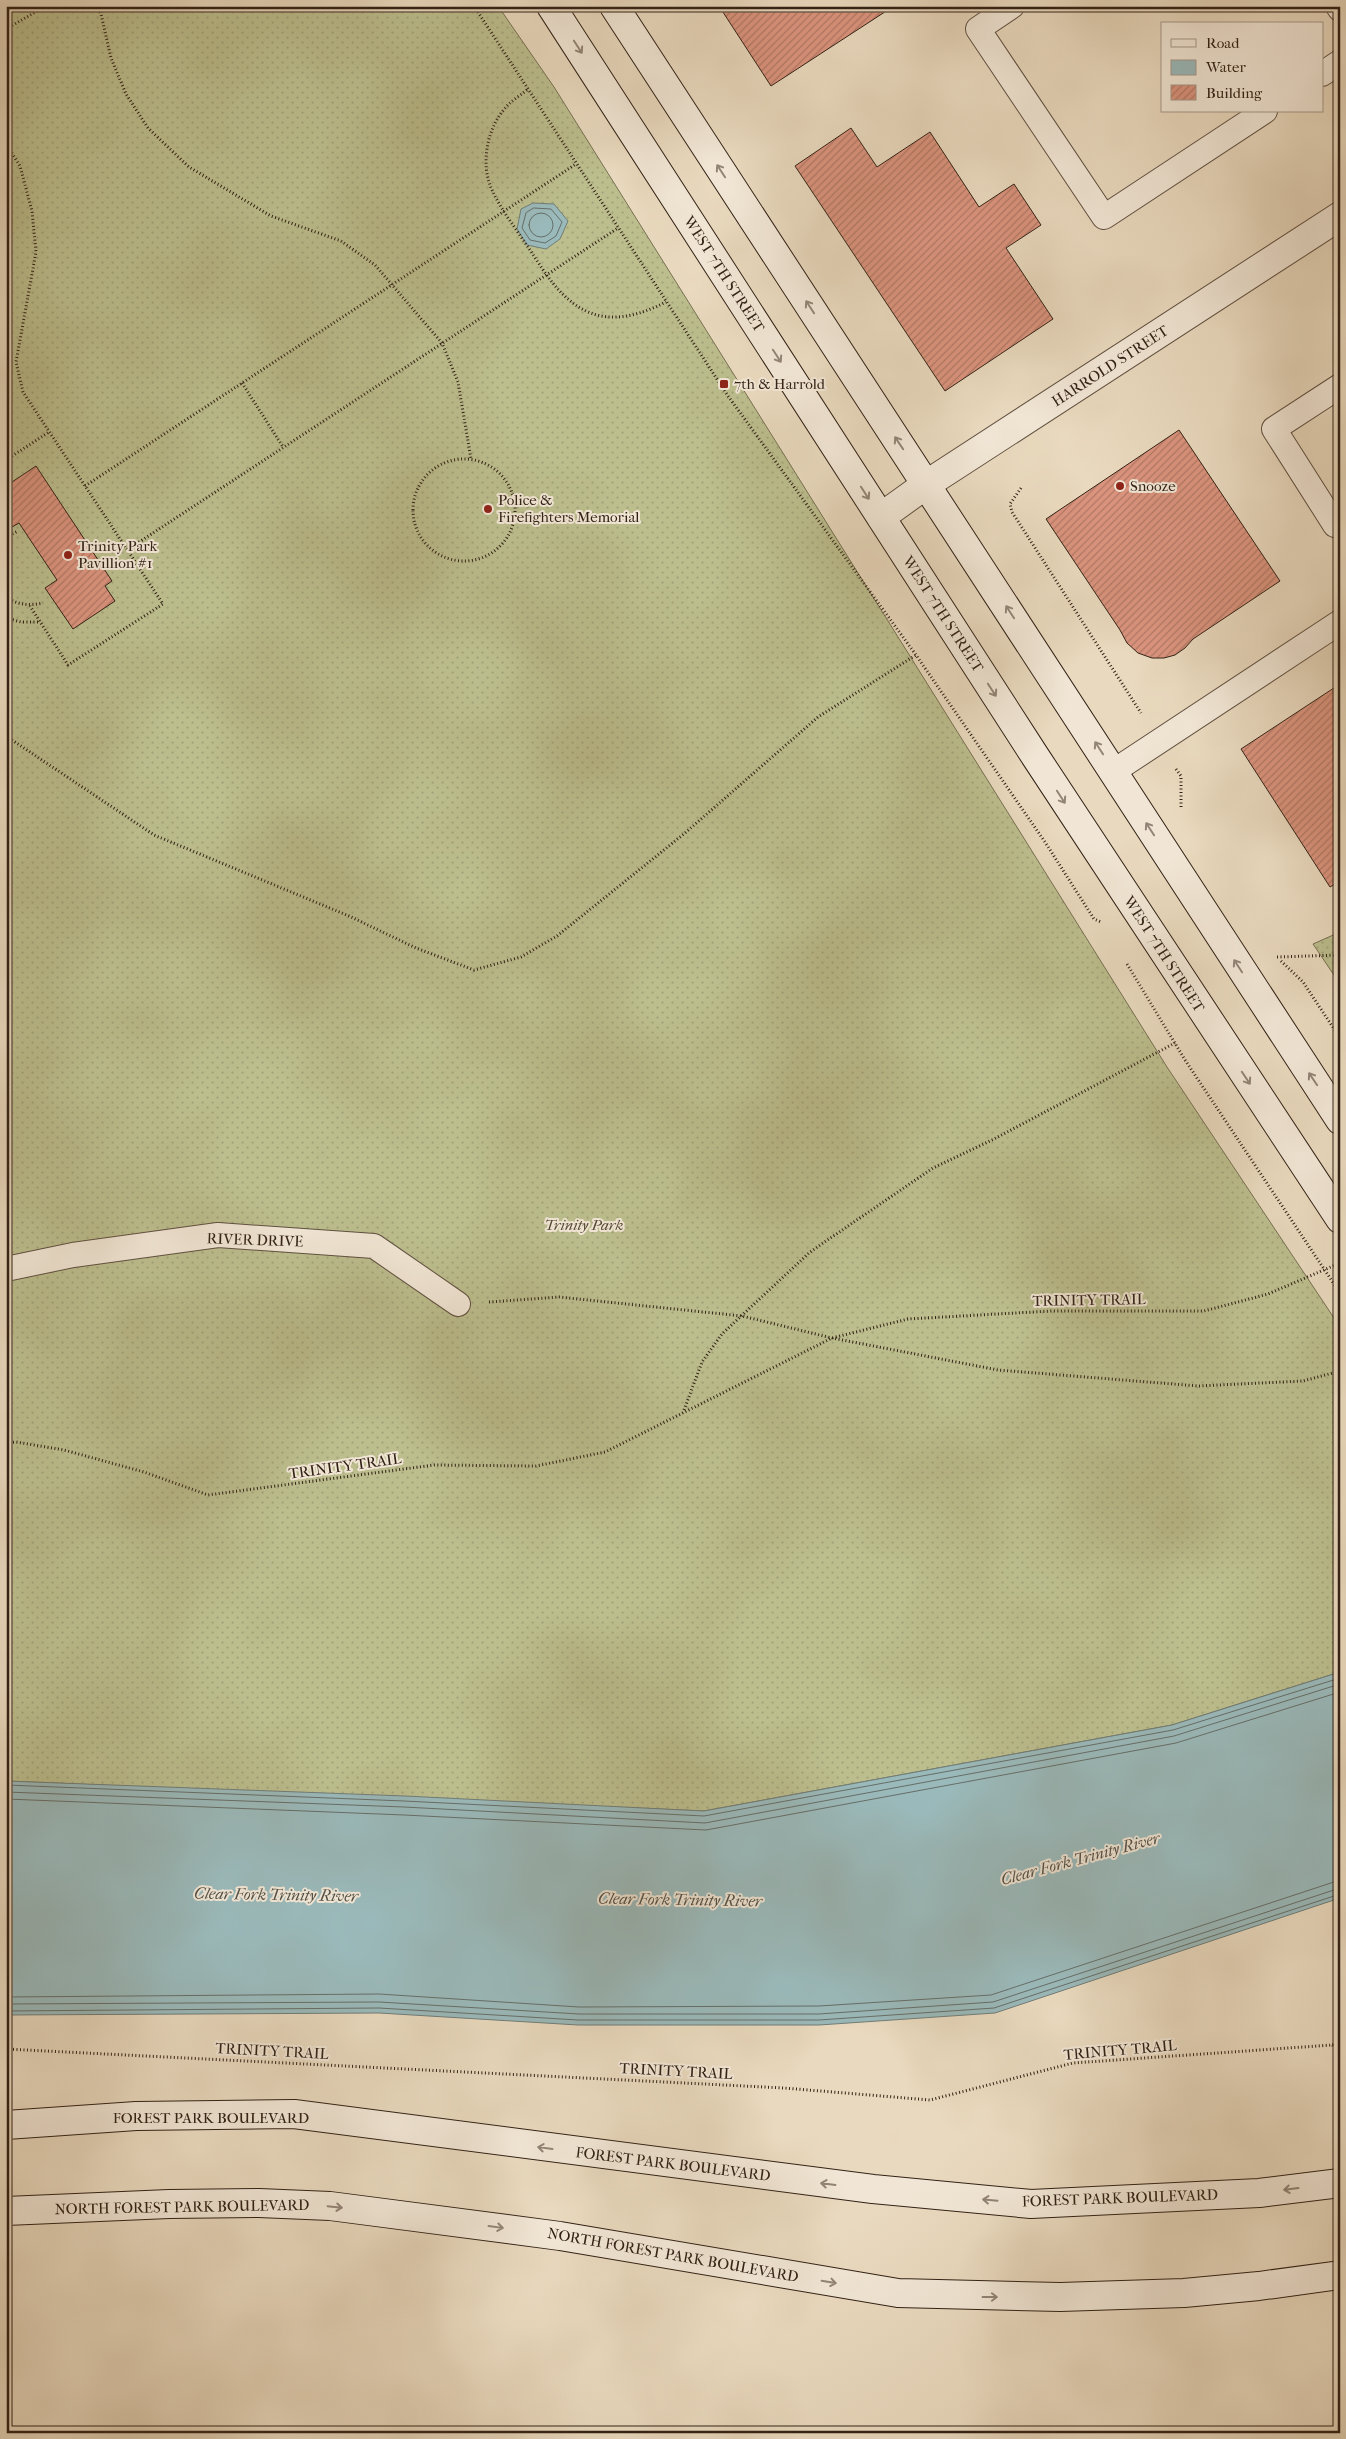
<svg xmlns="http://www.w3.org/2000/svg" width="1346" height="2439" viewBox="0 0 1346 2439" font-family="'IM FELL French Canon',serif">
<defs>
<pattern id="grass-dots" width="8" height="8" patternUnits="userSpaceOnUse" patternTransform="scale(1.25)"><rect width="8" height="8" fill="#bcbe8e"/><path d="M2 2h.1M6 6h.1" fill="none" stroke="#a2a37a" stroke-width="1.8" stroke-linecap="round"/></pattern>
<pattern id="building-hatch" width="6" height="6" patternUnits="userSpaceOnUse" patternTransform="scale(1.25)"><rect width="6" height="6" fill="#db947e"/><path d="M-1 1l2-2M0 6l6-6M5 7l2-2" fill="none" stroke="#b27866"/></pattern>
</defs>
<rect width="100%" height="100%" fill="#e9d9be"/>
<filter id="stains"><feTurbulence type="fractalNoise" baseFrequency=".004" numOctaves="4"/><feColorMatrix values="0 0 0 0 .2 0 0 0 0 .09 0 0 0 0 .02 0 0 0 .5 -.17"/></filter>
<radialGradient id="worn" r=".72"><stop offset=".6" stop-color="#630" stop-opacity="0"/><stop offset="1" stop-color="#630" stop-opacity=".3"/></radialGradient>
<path fill="url(#grass-dots)" stroke="#777052" d="M6 6H498L554 87 1167 1067 1340 1327V1672L1172 1725 704 1811 6 1781Z
M1340 932V984L1313 944Z"/>
<path fill="#9ab9ba" stroke="#707d78" d="M533 203 554 204 568 221 560 239 546 249 527 245 517 229 521 209Z
M1340 1672V1898L995 2013 819 2025H578L379 2013 6 2015V1781L405 1796 704 1811 1172 1725Z"/>
<g fill="none" stroke-linecap="round" stroke-linejoin="round">
<path stroke="#666e68" stroke-width="1" d="M534 208 551 209 562 222 556 236 545 243 530 240 522 228 526 213Z
M529 225a12 12 0 1 1 24 0a12 12 0 1 1-24 0Z
M6 1785 404 1801 704 1816 1173 1730 1340 1678
M6 1792 404 1807 705 1823 1174 1736 1340 1684
M6 1799 404 1815 706 1830 1176 1743 1340 1692
M6 1997 379 1994 579 2007 819 2006 991 1995 1340 1880
M6 2004 379 2002 579 2014H819L993 2002 1340 1888
M6 2011 379 2008 578 2020H819L994 2008 1340 1894"/>
</g>
<path fill="url(#building-hatch)" stroke="#322216" d="M719 6H894L771 86Z
M851 128 877 167 930 132 979 207 1014 184 1041 225 1006 248 1053 319 945 391 795 166Z
M1179 430 1280 581 1193 639 1185 648 1175 655 1164 658H1152L1138 653 1127 643 1120 630 1046 519Z
M36 466 112 581 105 586 115 601 73 629 45 588 57 580 19 523 7 530 6 529V486Z
M1340 684V881L1330 887 1241 749Z"/>
<g fill="none" stroke-linecap="round" stroke-linejoin="round">
<defs>
<path id="lane" d="M1012 6 978 29 1104 217 1265 111
M1338 6 1340 9
M1322 74 1340 62
M1340 386 1274 429 1335 525 1340 522
M1114 771 1340 622
M6 1269 73 1255 218 1235 374 1246 458 1304"/>
<path id="street" d="M881 517 927 484 1340 216"/>
<path id="secondary" d="M551 6 1035 756 1340 1219
M614 6 1340 1120
M6 2125 136 2116 294 2114 873 2189 1031 2204 1259 2193 1340 2183
M6 2211 169 2204 259 2203 330 2206 560 2236 898 2293 1060 2297 1184 2293 1259 2286 1340 2275"/>
</defs>
<use href="#lane" stroke="#605040" stroke-width="26"/>
<use href="#street" stroke="#605040" stroke-width="30"/>
<use href="#secondary" stroke="#322216" stroke-width="30"/>
<path stroke="#322216" stroke-width="3" stroke-dasharray="1 2.5" stroke-linecap="butt" d="M96 6 101 14 111 58 126 94 148 128 189 167 271 216 341 241 375 265 442 343 458 382 471 459
M474 6 728 396 916 655 1045 842 1094 919 1101 922
M6 29 46 6
M527 90C521 95 514 99 509 104 487 125 479 165 493 192 502 211 516 229 528 247 544 271 559 298 586 311 613 324 642 314 666 302
M6 144 20 166 32 211 36 252 16 362 23 392 163 604 68 665 30 606
M242 383 283 447
M413 510a51 51 0 1 1 102 0a51 51 0 1 1-102 0Z
M6 460 49 432
M85 486 576 164
M1021 488 1010 504 1012 512 1141 713
M6 537 18 531
M127 550 618 228
M6 597C18 605 29 606 43 603
M6 618 21 622H40
M6 736 154 835 349 916 416 948 474 970 521 957 557 936 685 833 818 717 916 655
M1176 769 1181 776V808
M1277 957 1340 955
M1281 961 1303 982 1340 1038
M1127 964 1185 1060
M489 1302 559 1297 742 1316 832 1338 998 1370 1198 1386 1303 1381 1340 1371
M684 1410 702 1362 722 1334 810 1252 933 1168 994 1139 1175 1043
M6 1443 16 1442 64 1450 144 1472 208 1495 434 1465 536 1466 605 1452 832 1338 908 1319 1051 1311H1204L1268 1294 1340 1263
M1332 2045 1340 2049
M6 2049 784 2088 930 2100 1073 2063 1332 2045 1340 2042"/>
<use href="#lane" stroke="#f1e6d5" stroke-width="24"/>
<use href="#street" stroke="#f1e6d5" stroke-width="28"/>
<use href="#secondary" stroke="#f1e6d5" stroke-width="28"/>
<path stroke="#322216" stroke-width="3" stroke-dasharray="1 2.5" stroke-linecap="butt" d="M1185 1060 1340 1293"/>
</g>
<defs><path id="oneway-shaft" d="M-6 0H5M1.5-3L5.5 0L1.5 3" fill="none" stroke-width="1.6" stroke-linecap="round" stroke-linejoin="round" transform="scale(1.25)"/></defs>
<g stroke="#928476">
<use href="#oneway-shaft" transform="translate(578 47) rotate(57)"/>
<use href="#oneway-shaft" transform="translate(721 171) rotate(-123)"/>
<use href="#oneway-shaft" transform="translate(810 307) rotate(-123)"/>
<use href="#oneway-shaft" transform="translate(777 356) rotate(57)"/>
<use href="#oneway-shaft" transform="translate(899 443) rotate(-124)"/>
<use href="#oneway-shaft" transform="translate(865 493) rotate(57)"/>
<use href="#oneway-shaft" transform="translate(1010 612) rotate(-123)"/>
<use href="#oneway-shaft" transform="translate(992 690) rotate(57)"/>
<use href="#oneway-shaft" transform="translate(1099 748) rotate(-123)"/>
<use href="#oneway-shaft" transform="translate(1061 797) rotate(57)"/>
<use href="#oneway-shaft" transform="translate(1150 829) rotate(-123)"/>
<use href="#oneway-shaft" transform="translate(1238 966) rotate(-123)"/>
<use href="#oneway-shaft" transform="translate(1246 1078) rotate(56)"/>
<use href="#oneway-shaft" transform="translate(1313 1079) rotate(-124)"/>
<use href="#oneway-shaft" transform="translate(545 2148) rotate(-172)"/>
<use href="#oneway-shaft" transform="translate(828 2184) rotate(-173)"/>
<use href="#oneway-shaft" transform="translate(1291 2189) rotate(173)"/>
<use href="#oneway-shaft" transform="translate(990 2200) rotate(-175)"/>
<use href="#oneway-shaft" transform="translate(335 2207) rotate(6)"/>
<use href="#oneway-shaft" transform="translate(496 2227) rotate(8)"/>
<use href="#oneway-shaft" transform="translate(829 2282) rotate(10)"/>
<use href="#oneway-shaft" transform="translate(990 2297)"/>
</g>
<g fill="#8f2418" stroke="#f1e6d5" stroke-width="2">
<rect x="719" y="379" width="10" height="10" rx="2.5"/>
<circle cx="1120" cy="486" r="5"/>
<circle cx="488" cy="509" r="5"/>
<circle cx="68" cy="555" r="5"/>
</g>
<g text-anchor="middle" stroke-width="4" stroke-linejoin="round" paint-order="stroke">
<g font-size="15" fill="#322216" stroke="#f1e6d5">
<text transform="translate(724 274) rotate(57)" y="5">WEST 7TH STREET</text>
<text transform="translate(1110 366) rotate(-33)" y="5">HARROLD STREET</text>
<text transform="translate(943 614) rotate(57)" y="5">WEST 7TH STREET</text>
<text transform="translate(1164 954) rotate(57)" y="5">WEST 7TH STREET</text>
<text transform="translate(255 1240) rotate(2)" y="5">RIVER DRIVE</text>
<text transform="translate(1089 1300) rotate(-1)" y="5">TRINITY TRAIL</text>
<text transform="translate(345 1466) rotate(-8)" y="5">TRINITY TRAIL</text>
<text transform="translate(1120 2050) rotate(-5)" y="5">TRINITY TRAIL</text>
<text transform="translate(272 2051) rotate(3)" y="5">TRINITY TRAIL</text>
<text transform="translate(676 2071) rotate(3)" y="5">TRINITY TRAIL</text>
<text x="211" y="2123">FOREST PARK BOULEVARD</text>
<text transform="translate(673 2164) rotate(7)" y="5">FOREST PARK BOULEVARD</text>
<text transform="translate(1120 2198) rotate(-2)" y="5">FOREST PARK BOULEVARD</text>
<text transform="translate(182 2207) rotate(-1)" y="5">NORTH FOREST PARK BOULEVARD</text>
<text transform="translate(673 2255) rotate(10)" y="5">NORTH FOREST PARK BOULEVARD</text>
</g>
<g font-size="15" fill="#322216" stroke="#f1e6d5" text-anchor="start">
<text x="734" y="389">7th &amp; Harrold</text>
<text x="1130" y="491">Snooze</text>
<text x="498" y="505">Police &amp;<tspan x="498" dy="17">Firefighters Memorial</tspan></text>
<text x="78" y="551">Trinity Park<tspan x="78" dy="17">Pavillion #1</tspan></text>
</g>
<g font-size="15" font-style="italic" fill="#544934" stroke="#f1e6d5">
<text x="584" y="1230">Trinity Park</text>
</g>
<g font-size="16" font-style="italic" fill="#514f47" stroke="#f1e6d5">
<text transform="translate(1080 1858) rotate(-15)" y="6">Clear Fork Trinity River</text>
<text transform="translate(276 1894) rotate(1)" y="6">Clear Fork Trinity River</text>
<text transform="translate(680 1899) rotate(1)" y="6">Clear Fork Trinity River</text>
</g>
</g>
<rect width="1346" height="2439" fill="none" stroke="#e9d9be" stroke-width="25"/>
<rect x="8" y="8" width="1331" height="2424" fill="none" stroke="#322216" stroke-width="2.5"/>
<rect x="12" y="12" width="1321" height="2414" fill="none" stroke="#322216"/>
<rect x="1161" y="22" width="162" height="90" fill="#f1e6d5" stroke="#a59889"/>
<rect x="1171" y="39" width="25" height="8" fill="#f1e6d5" stroke="#a59889"/>
<text x="1206" y="48" font-size="15" fill="#322216">Road</text>
<rect x="1171" y="60" width="25" height="15" fill="#9ab9ba" stroke="#a59889"/>
<text x="1206" y="72" font-size="15" fill="#322216">Water</text>
<rect x="1171" y="85" width="25" height="15" fill="url(#building-hatch)" stroke="#a59889"/>
<text x="1206" y="98" font-size="15" fill="#322216">Building</text>
<rect width="100%" height="100%" filter="url(#stains)"/>
<rect width="100%" height="100%" fill="url(#worn)"/>
</svg>
